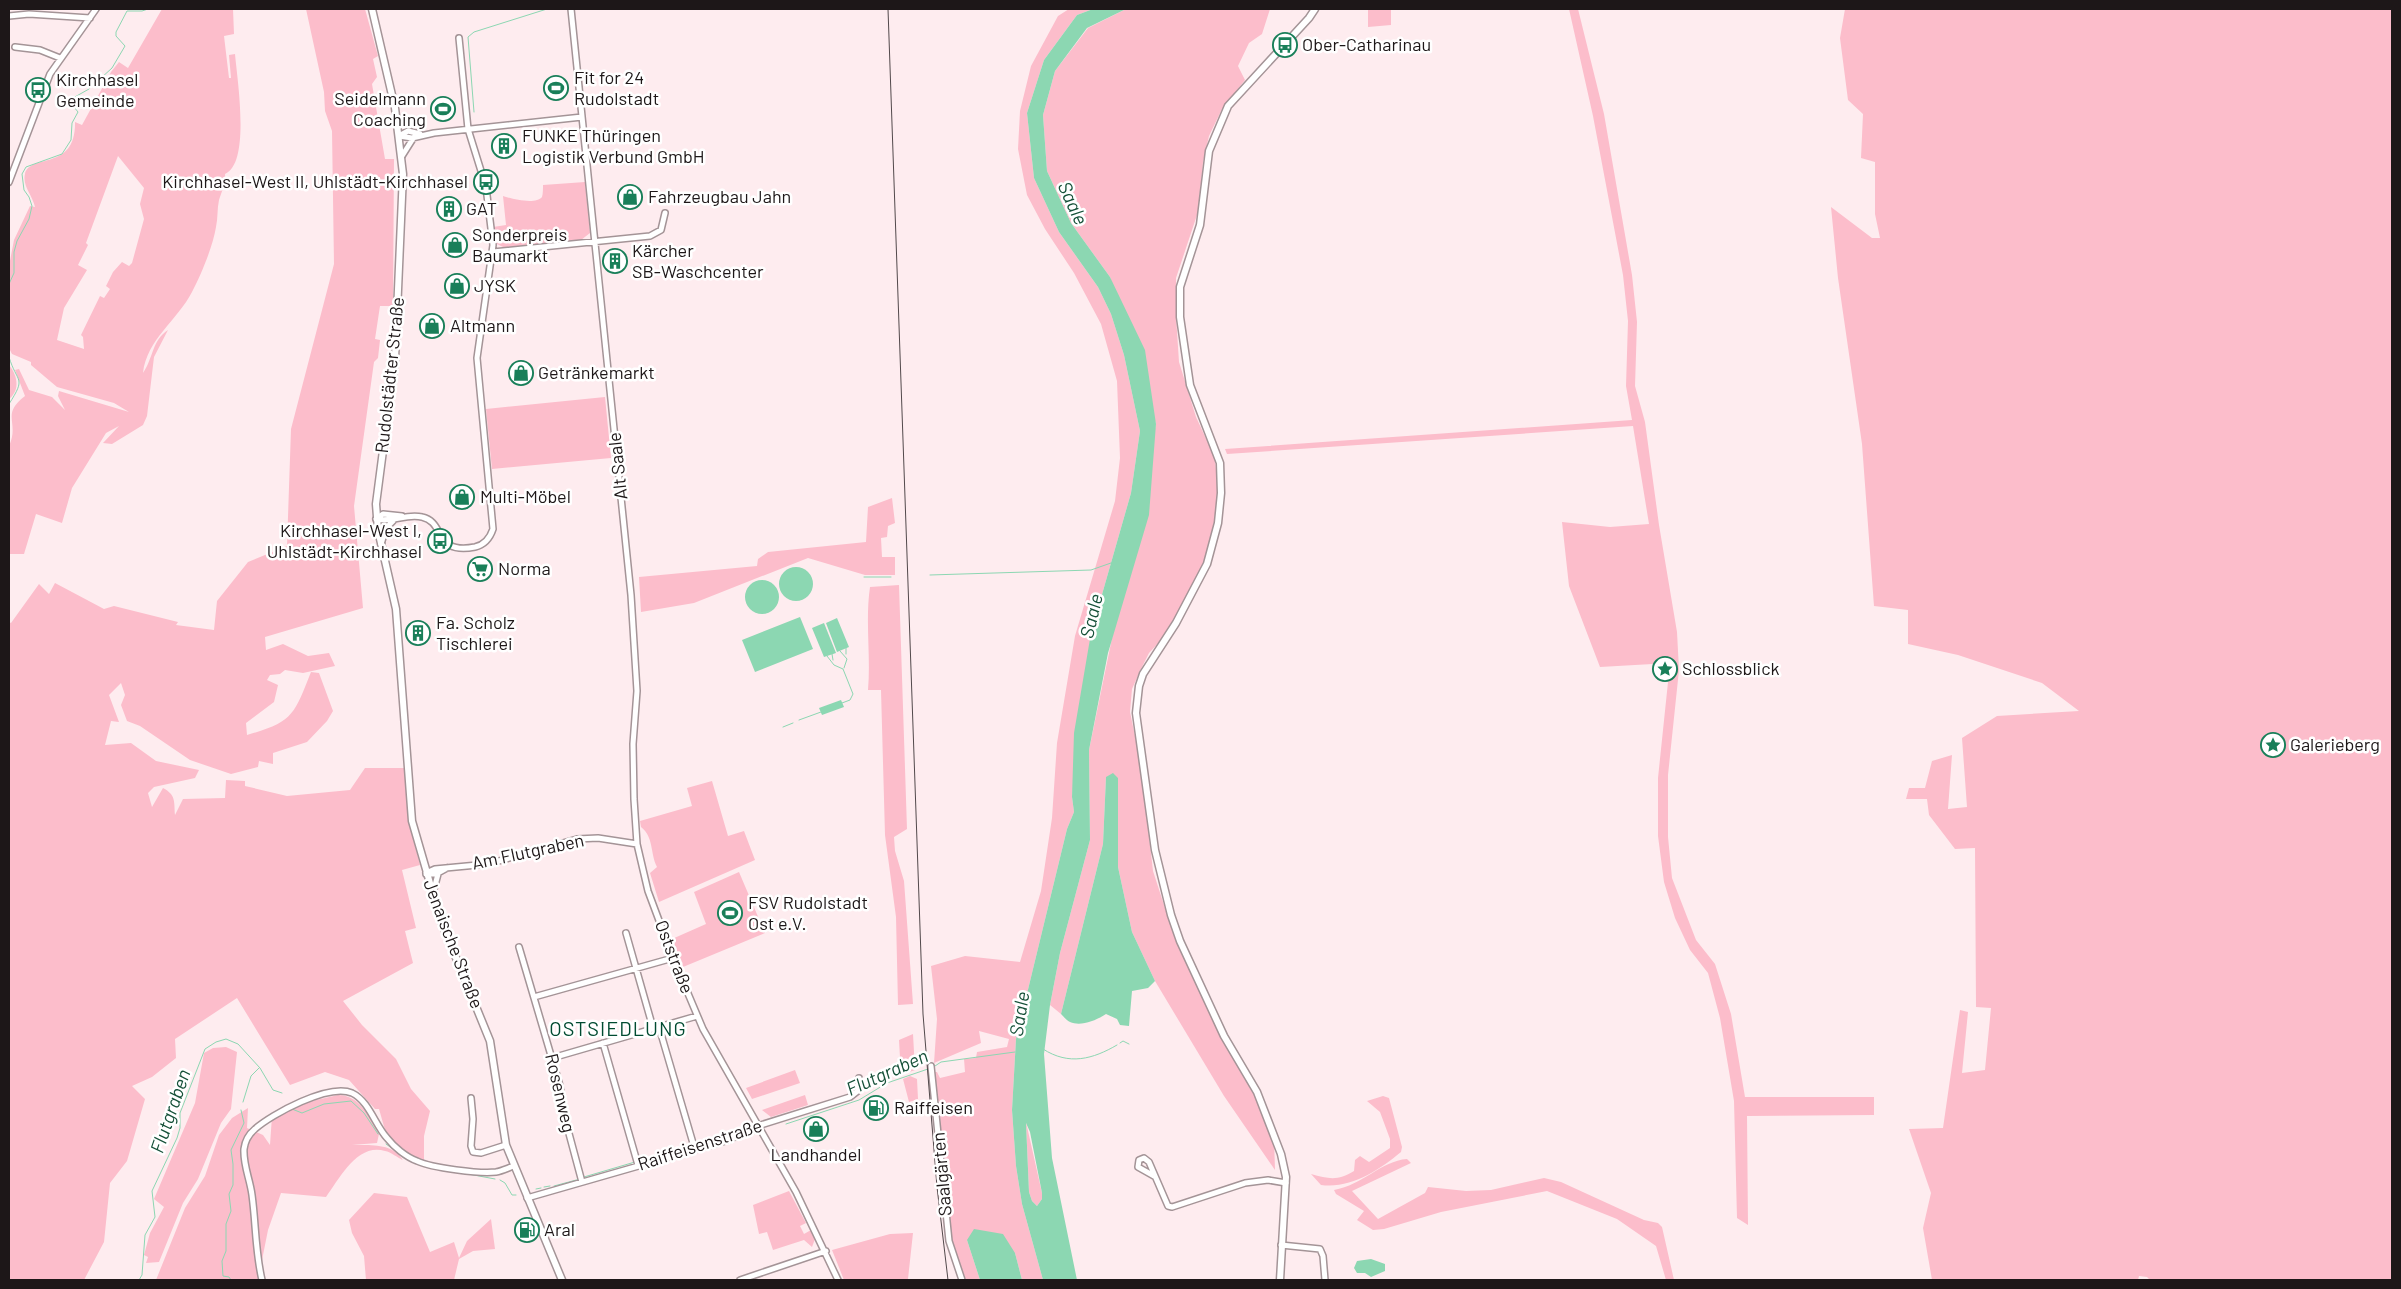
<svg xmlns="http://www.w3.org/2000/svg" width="2401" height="1289" viewBox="0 0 2401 1289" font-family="Barlow,sans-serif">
<rect width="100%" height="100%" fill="#feecef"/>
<path fill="#fcbdcb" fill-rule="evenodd" d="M162 9H233L234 34 224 36 229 78H231L229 55 235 54C237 78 251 163 225 174 226 183 222 191 219 200 217 209 218 218 216 227 213 246 201 275 192 292 177 321 147 339 143 373 153 359 152 340 168 330L154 357 147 416 143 425 112 444 103 443 119 426 106 433 72 488 62 523 36 514 24 554H9V446C20 422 0 415 25 396L15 370 19 369 29 390 52 397 65 410 58 396 59 391 129 412 114 403 57 387 31 365V362L12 354 9 348V266L14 240 30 206 35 207C33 196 22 186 25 174 30 153 76 172 75 122L82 125 111 72 119 62 128 68ZM118 156 144 188 140 204 144 219 132 263 129 266 122 262 113 272 106 286 110 289 104 298 100 296 81 335 83 337 84 349 57 340 64 308 87 270 78 265 88 245 86 243Z
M306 9H365L378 56 373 59 377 77 372 84 385 159H394L393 306H380L375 339 380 340 378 358 374 362 354 506 363 608 265 637 266 650 283 644 308 656 329 653 335 666 303 673 285 670 280 674 270 675 267 680 278 685 274 702 246 723 247 735C293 722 294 715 311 672L319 673 333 711 327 721 307 742 273 753V764L259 761 258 767 231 774 190 760 140 726 127 721 121 705 125 695 121 683 109 695 119 722 111 721 105 745 131 743 156 761 199 770 195 778 154 787 148 793 152 807 163 788C176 795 174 801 175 815L183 799 225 798 226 780 245 781V786L287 796 350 790 365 768H404L411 831 420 865 402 870 416 928 405 931 413 963 343 1001 362 1025 396 1059 411 1089 430 1111 424 1136V1161L411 1155 387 1137 379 1109H375L349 1080 325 1072 290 1085 237 998 175 1039 176 1058 152 1077 132 1086 145 1099 127 1161 110 1183 104 1242 84 1280H9V622L11 623 39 584 49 594 55 583 104 609 114 606 178 622 176 625 214 630 217 601 248 562 287 546 291 429 334 264 332 131 325 111 324 92Z
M1069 9H1093L1077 15 1044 60 1027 113 1034 178 1059 232 1098 287 1111 314 1124 355 1140 431 1131 493 1091 633 1072 797 1074 812 1067 829 1016 1039 1012 1110 1016 1166 1022 1204 1043 1280H1022L1015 1253 967 1240 980 1280H966L951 1239 940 1124 941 1105 937 1098 934 1072H937L940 1078 965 1072 964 1059 976 1058 977 1052 1007 1047 1009 1039 979 1031 981 1043 934 1063 937 1019 931 966 965 956 1020 962 1041 891 1052 818 1057 743 1075 636 1115 501 1120 458 1117 381 1101 324 1074 273 1045 229 1027 195 1018 149 1020 111 1031 66 1058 16Z
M1126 9H1270L1262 34 1249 43 1238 66 1245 80 1222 109 1209 136 1203 162 1198 212 1176 278V316L1179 362 1196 417 1215 458 1218 493 1214 522 1204 562 1174 623 1164 637 1149 653 1140 671 1132 689 1130 712 1141 765 1153 871 1175 939 1220 1036 1254 1089 1274 1138 1275 1170 1224 1096 1155 981 1132 932 1118 867V778L1106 777 1103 844 1061 1014 1050 1005 1060 953 1090 840 1089 750 1156 424 1110 277 1071 223 1047 171 1043 115 1055 71 1088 28Z
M1368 9H1391V25L1368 27Z
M1569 9H1578L1604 114 1632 275 1637 322 1635 386 1645 422 1659 525 1677 632 1679 670 1668 775V837L1672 878 1696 940 1715 964 1731 1014 1745 1097H1874V1115L1747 1116 1748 1225 1737 1218 1734 1101 1720 1018 1708 973 1690 950 1675 918 1664 882 1658 836V778L1670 663 1600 667 1569 586 1562 522 1610 527 1649 524 1633 426 1227 454 1225 449 1632 420 1626 386 1628 321 1623 275 1593 116Z
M1845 9H2392V1280H2150L2147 1277 2139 1276 2138 1280H1932L1923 1228 1931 1193 1909 1129 1943 1128 1960 1010 1968 1012 1962 1073 1985 1070 1991 1008 1976 1007 1975 848 1955 849 1929 815 1927 799H1906L1909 788H1925L1932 761 1952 755 1948 809 1967 807 1962 738 1997 716 2079 711 2042 683 1958 655 1908 644V610L1874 606 1862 444 1838 278 1831 207 1872 238H1880L1875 214V162L1861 158 1863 114 1848 100 1840 38Z
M585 182 590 233 581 240 505 248 497 244 493 227 506 225 503 196C511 199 536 205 542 197 543 194 543 188 543 185Z
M9 365C18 376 20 390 9 399Z
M605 397 611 458 492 469 486 409Z
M892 498 895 523 888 526 887 537 881 538 882 557H895V575H865L808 558 694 603 641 612 639 577 757 566 758 559 768 552 866 542 868 507Z
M899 585 907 829 894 837 895 851 904 881 913 1004 898 1005 896 917 885 835 881 690H868C871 656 865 621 870 587Z
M712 781 728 836 744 831 755 860 659 902 650 873 657 867C650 853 654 837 641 827L640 821 692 806 687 788Z
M739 872 765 933 683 967 672 939 706 924 694 892Z
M913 1034 915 1070 901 1075 899 1040Z
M226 1047 237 1052 231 1109 221 1123 198 1179 183 1203 159 1262 146 1263 148 1257 144 1255 150 1233 164 1207 154 1199 195 1103 204 1053 213 1048Z
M795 1070 800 1083 752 1099 746 1088Z
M910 1076 917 1079 918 1099 909 1102 903 1079Z
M338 1095C360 1095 369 1117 379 1134L377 1143 352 1145C370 1145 393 1143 403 1160 398 1158 391 1152 385 1151 357 1143 340 1178 326 1197L281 1193 268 1230 258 1280H156L185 1208 205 1176 219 1135 232 1118 248 1108 247 1128 263 1135 270 1145 272 1116 299 1104Z
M805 1095 808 1105 771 1117 762 1110Z
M1383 1096 1389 1098 1402 1147 1401 1152C1379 1170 1351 1189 1321 1185L1311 1174C1329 1179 1338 1181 1354 1171L1355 1160 1360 1156 1369 1162 1390 1148V1139L1380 1112 1367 1101Z
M1026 1122 1042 1193V1199L1037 1206 1032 1201 1029 1192Z
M1407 1159 1411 1163 1352 1191 1378 1219 1425 1193 1428 1187 1466 1191 1491 1190 1544 1178 1561 1182 1644 1220 1658 1223 1662 1227 1674 1280H1666L1656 1246 1617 1219 1547 1191 1441 1212 1384 1229 1373 1230 1357 1220 1364 1211 1336 1194 1334 1190C1363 1185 1381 1161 1407 1159Z
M789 1191 806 1223 800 1226 804 1234 811 1230 815 1239 812 1247 804 1240 773 1250 767 1232 759 1234 753 1205Z
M374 1193 407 1197 430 1252 454 1242 459 1258 467 1241 491 1219 495 1249 473 1251 459 1259 454 1280H366L364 1256 352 1233 349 1220Z
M913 1233 908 1279 844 1280 832 1250 890 1234Z"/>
<path fill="#8cd7b2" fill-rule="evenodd" d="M1093 9H1126L1087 28 1055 71 1043 115 1047 171 1071 223 1110 277 1145 350 1156 424 1149 515 1108 653 1089 750 1090 840 1060 953 1050 1005 1044 1054 1052 1158 1077 1280H1043L1022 1204 1016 1166 1012 1110 1016 1039 1067 829 1074 812 1072 797 1074 733 1091 633 1131 493 1140 431 1124 355 1111 314 1098 287 1059 232 1034 178 1027 113 1044 60 1077 15ZM1026 1123 1030 1132 1042 1193V1199L1037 1206 1032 1201 1029 1192Z
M779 584a17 17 0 1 1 34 0a17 17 0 1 1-34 0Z
M745 597a17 17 0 1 1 34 0a17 17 0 1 1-34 0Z
M800 617 813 649 755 672 742 640Z
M837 618 849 647 837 652 826 623Z
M824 623 836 653 824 657 812 628Z
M841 700 844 707 822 715 819 708Z
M1113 773 1118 778V867L1132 932 1155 981 1148 988 1132 991 1129 1026 1120 1025 1117 1019 1106 1014C1097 1020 1081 1027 1070 1022 1067 1021 1063 1016 1061 1014L1103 844 1106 777Z
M974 1229 1003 1234 1015 1253 1022 1280H980L967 1240Z
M1371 1259 1385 1264V1271L1371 1277 1365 1273H1357L1354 1268 1357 1261Z"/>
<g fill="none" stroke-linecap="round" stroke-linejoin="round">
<path stroke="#8cd7b2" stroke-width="1" d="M474 112 468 37 474 32 547 9
M9 284 14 273V252L17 241 29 219 32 206 29 197 24 190 22 174 26 167 62 154 71 140 72 123 78 112 74 107 73 98 89 89 112 68 125 46 116 36V32L127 11H142L148 9
M9 357C17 384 27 376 9 404
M930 575 1091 570 1111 563
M864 577H891
M840 651 847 659 844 668
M832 654 833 660
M846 654V648
M827 656 834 665 843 669 853 694 850 700 842 703
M799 720 821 712
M783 727 793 723
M1120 1043 1123 1041 1129 1044
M1043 1049C1069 1066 1093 1059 1117 1045
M932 1068 941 1062 1015 1052
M243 1102 251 1076 259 1068
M292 1109 302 1113 324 1104 351 1101 364 1113 378 1134
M786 1124 859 1100 887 1083 928 1069
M746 1135 758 1133
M386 1144 410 1161
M696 1145 734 1134
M663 1155 690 1146
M640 1161 658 1156
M463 1173 495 1179
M584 1177 635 1162
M500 1180 505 1183 512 1195H516
M554 1186 580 1179
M544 1187 550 1186
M536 1189 541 1188
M139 1280 142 1275 145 1235 155 1217 152 1191 177 1138 180 1128V1113L205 1049 216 1042 226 1039 238 1044 260 1068 273 1090 282 1093
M231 1280 229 1277 223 1276 222 1261 226 1251V1224L231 1211 229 1194 233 1185V1164L231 1150 244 1123 241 1110"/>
<defs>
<path id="minor" d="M571 9 631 595 637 691 633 744 634 799 637 844 648 891 673 958 703 1029 796 1192 838 1280
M9 16 29 14 90 18
M15 47 40 50 60 58
M399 136 412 138 434 133 582 117
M399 136 408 131 420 134
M402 156 414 137
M9 182 50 74 96 9
M493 252 650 236 661 230 665 213
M376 519C393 523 406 513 422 517 446 522 433 555 475 547 484 545 490 538 493 529L477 358 493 245 486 187 468 129 459 38
M376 519 383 514 402 516
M381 544 386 528 393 521
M426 873 435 869 488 864 577 839 598 838 637 844
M426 874H436L447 868
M433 893 438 874
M626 933 653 1028
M519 947 560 1086 564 1115 582 1182
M534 997 673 958
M659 1027 695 1150
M603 1043 638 1165
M552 1058 697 1016
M931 1066 949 1241 962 1280
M471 1098 473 1119 471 1146 473 1152 481 1153 506 1145
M1154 1176 1138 1167 1139 1160 1144 1158 1149 1162 1168 1206 1172 1207 1245 1183 1268 1180 1286 1183
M527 1198 729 1140 751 1128 850 1097 859 1090V1078
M1281 1245 1320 1249 1323 1256 1325 1280
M262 1280C255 1250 256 1224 252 1195 250 1179 243 1165 244 1149 245 1141 249 1134 255 1129 272 1114 329 1083 352 1093 369 1101 375 1125 387 1138 394 1147 406 1157 417 1161 432 1168 480 1174 496 1172 502 1171 508 1168 514 1166
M740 1280 826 1251"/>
<path id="major" d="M372 9 395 108 403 174 395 359 376 504 378 530 396 609 412 821 441 921 490 1041 506 1145 562 1280
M1280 1280 1286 1177 1281 1154 1257 1092 1224 1036 1180 941 1171 915 1155 850 1136 713 1139 686 1143 674 1176 623 1207 564 1218 523 1221 493 1220 463 1190 385 1180 317V287L1200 225 1209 151 1228 106 1309 18 1315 9"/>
</defs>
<use href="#minor" stroke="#a49497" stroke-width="8"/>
<use href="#major" stroke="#a49497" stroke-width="9"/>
<use href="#minor" stroke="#fff" stroke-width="5"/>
<use href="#major" stroke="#fff" stroke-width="6"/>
<path stroke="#52494b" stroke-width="1" d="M888 9 923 1014 937 1187 948 1280"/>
</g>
<defs>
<symbol id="bus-ring" viewBox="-11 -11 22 22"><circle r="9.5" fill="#fff" stroke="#197f59" stroke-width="1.5"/><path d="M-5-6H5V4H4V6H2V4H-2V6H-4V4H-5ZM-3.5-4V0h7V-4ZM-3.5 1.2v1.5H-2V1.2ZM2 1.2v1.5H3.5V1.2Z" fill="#197f59"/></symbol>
<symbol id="stadium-ring" viewBox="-11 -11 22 22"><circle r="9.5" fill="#fff" stroke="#197f59" stroke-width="1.5"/><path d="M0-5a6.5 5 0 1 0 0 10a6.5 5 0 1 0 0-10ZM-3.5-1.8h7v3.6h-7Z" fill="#197f59"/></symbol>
<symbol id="building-ring" viewBox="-11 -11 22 22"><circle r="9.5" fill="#fff" stroke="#197f59" stroke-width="1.5"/><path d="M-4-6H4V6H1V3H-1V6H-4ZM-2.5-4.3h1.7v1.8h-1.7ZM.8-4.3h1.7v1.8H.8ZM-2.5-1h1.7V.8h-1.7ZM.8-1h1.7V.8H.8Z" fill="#197f59"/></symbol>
<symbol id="shop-ring" viewBox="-11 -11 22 22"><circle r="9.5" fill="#fff" stroke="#197f59" stroke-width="1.5"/><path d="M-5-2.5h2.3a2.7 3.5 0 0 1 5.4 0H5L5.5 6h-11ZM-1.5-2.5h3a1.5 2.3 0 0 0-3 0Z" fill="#197f59"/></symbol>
<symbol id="supermarket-ring" viewBox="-11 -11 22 22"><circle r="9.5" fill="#fff" stroke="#197f59" stroke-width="1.5"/><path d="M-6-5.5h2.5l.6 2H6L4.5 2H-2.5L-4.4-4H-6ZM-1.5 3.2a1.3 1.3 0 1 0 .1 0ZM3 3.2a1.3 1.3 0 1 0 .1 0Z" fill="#197f59"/></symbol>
<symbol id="sight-ring" viewBox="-11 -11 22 22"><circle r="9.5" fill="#fff" stroke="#197f59" stroke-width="1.5"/><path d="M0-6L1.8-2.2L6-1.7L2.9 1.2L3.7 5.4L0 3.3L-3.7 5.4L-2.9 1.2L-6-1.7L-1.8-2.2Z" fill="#197f59"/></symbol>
<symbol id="fuel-ring" viewBox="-11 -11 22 22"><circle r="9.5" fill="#fff" stroke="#197f59" stroke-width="1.5"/><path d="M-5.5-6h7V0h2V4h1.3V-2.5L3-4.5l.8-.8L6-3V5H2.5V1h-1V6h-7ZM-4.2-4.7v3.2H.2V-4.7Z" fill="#197f59"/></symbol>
</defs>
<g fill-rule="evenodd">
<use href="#bus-ring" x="1271" y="31" width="28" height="28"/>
<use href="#stadium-ring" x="542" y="74" width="28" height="28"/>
<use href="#bus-ring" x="24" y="76" width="28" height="28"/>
<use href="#stadium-ring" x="429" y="95" width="28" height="28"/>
<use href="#building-ring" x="490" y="132" width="28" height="28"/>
<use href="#bus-ring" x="472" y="168" width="28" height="28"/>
<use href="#shop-ring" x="616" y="183" width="28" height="28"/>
<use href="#building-ring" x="435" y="195" width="28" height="28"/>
<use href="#shop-ring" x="441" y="231" width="28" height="28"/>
<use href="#building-ring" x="601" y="247" width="28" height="28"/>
<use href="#shop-ring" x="443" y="272" width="28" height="28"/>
<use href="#shop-ring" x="418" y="312" width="28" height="28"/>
<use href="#shop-ring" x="507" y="359" width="28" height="28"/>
<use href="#shop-ring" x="448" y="483" width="28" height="28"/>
<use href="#bus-ring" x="426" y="527" width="28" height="28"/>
<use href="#supermarket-ring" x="466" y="555" width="28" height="28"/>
<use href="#building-ring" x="404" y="619" width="28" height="28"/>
<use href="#sight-ring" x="1651" y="655" width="28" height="28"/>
<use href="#sight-ring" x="2259" y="731" width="28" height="28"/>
<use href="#stadium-ring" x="716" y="899" width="28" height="28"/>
<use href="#fuel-ring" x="862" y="1094" width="28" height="28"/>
<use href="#shop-ring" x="802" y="1115" width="28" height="28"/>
<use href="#fuel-ring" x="513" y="1216" width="28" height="28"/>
</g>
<g text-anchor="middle" stroke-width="5" stroke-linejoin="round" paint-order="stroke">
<g font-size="18" fill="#1d1718" stroke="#fff" text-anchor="start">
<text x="1302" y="51">Ober-Catharinau</text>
<text x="574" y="84">Fit for 24<tspan x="574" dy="21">Rudolstadt</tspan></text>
<text x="56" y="86">Kirchhasel<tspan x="56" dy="21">Gemeinde</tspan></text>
<text x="426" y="105" text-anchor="end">Seidelmann<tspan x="426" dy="21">Coaching</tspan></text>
<text x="522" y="142">FUNKE Thüringen<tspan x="522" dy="21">Logistik Verbund GmbH</tspan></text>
<text x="468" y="188" text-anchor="end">Kirchhasel-West II, Uhlstädt-Kirchhasel</text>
<text x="648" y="203">Fahrzeugbau Jahn</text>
<text x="466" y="215">GAT</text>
<text x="472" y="241">Sonderpreis<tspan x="472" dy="21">Baumarkt</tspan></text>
<text x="632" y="257">Kärcher<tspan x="632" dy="21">SB-Waschcenter</tspan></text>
<text x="474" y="292">JYSK</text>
<text x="450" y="332">Altmann</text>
<text x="538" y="379">Getränkemarkt</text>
<text x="480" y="503">Multi-Möbel</text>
<text x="422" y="537" text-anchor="end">Kirchhasel-West I,<tspan x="422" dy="21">Uhlstädt-Kirchhasel</tspan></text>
<text x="498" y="575">Norma</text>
<text x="436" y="629">Fa. Scholz<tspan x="436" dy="21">Tischlerei</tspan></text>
<text x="1682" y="675">Schlossblick</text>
<text x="2290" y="751">Galerieberg</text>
<text x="748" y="909">FSV Rudolstadt<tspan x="748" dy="21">Ost e.V.</tspan></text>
<text x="894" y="1114">Raiffeisen</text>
<text x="816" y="1161" text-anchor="middle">Landhandel</text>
<text x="544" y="1236">Aral</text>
</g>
<g font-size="18" fill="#1d1718" stroke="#fff">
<text transform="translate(390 375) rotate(-84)" y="6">Rudolstädter Straße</text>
<text transform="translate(618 466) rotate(-96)" y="6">Alt Saale</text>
<text transform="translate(528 852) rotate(-12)" y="6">Am Flutgraben</text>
<text transform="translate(453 944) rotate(69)" y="6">Jenaische Straße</text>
<text transform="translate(674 957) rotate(69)" y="6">Oststraße</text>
<text transform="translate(560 1093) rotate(77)" y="6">Rosenweg</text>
<text transform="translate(700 1145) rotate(-18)" y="6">Raiffeisenstraße</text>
<text transform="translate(942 1174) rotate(-95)" y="6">Saalgärten</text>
</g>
<g font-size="19" font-style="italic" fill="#155038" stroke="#fff">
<text transform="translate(1073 203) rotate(65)" y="7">Saale</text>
<text transform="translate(1091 616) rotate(-77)" y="7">Saale</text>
<text transform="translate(1019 1014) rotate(-81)" y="7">Saale</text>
<text transform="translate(887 1072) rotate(-24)" y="7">Flutgraben</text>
<text transform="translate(170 1111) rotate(-71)" y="7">Flutgraben</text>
</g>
<g font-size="20" letter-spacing="1" fill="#004b31" stroke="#fff">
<text x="618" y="1036">OSTSIEDLUNG</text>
</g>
</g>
<rect width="2401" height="1289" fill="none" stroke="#1d1718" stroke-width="20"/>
</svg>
